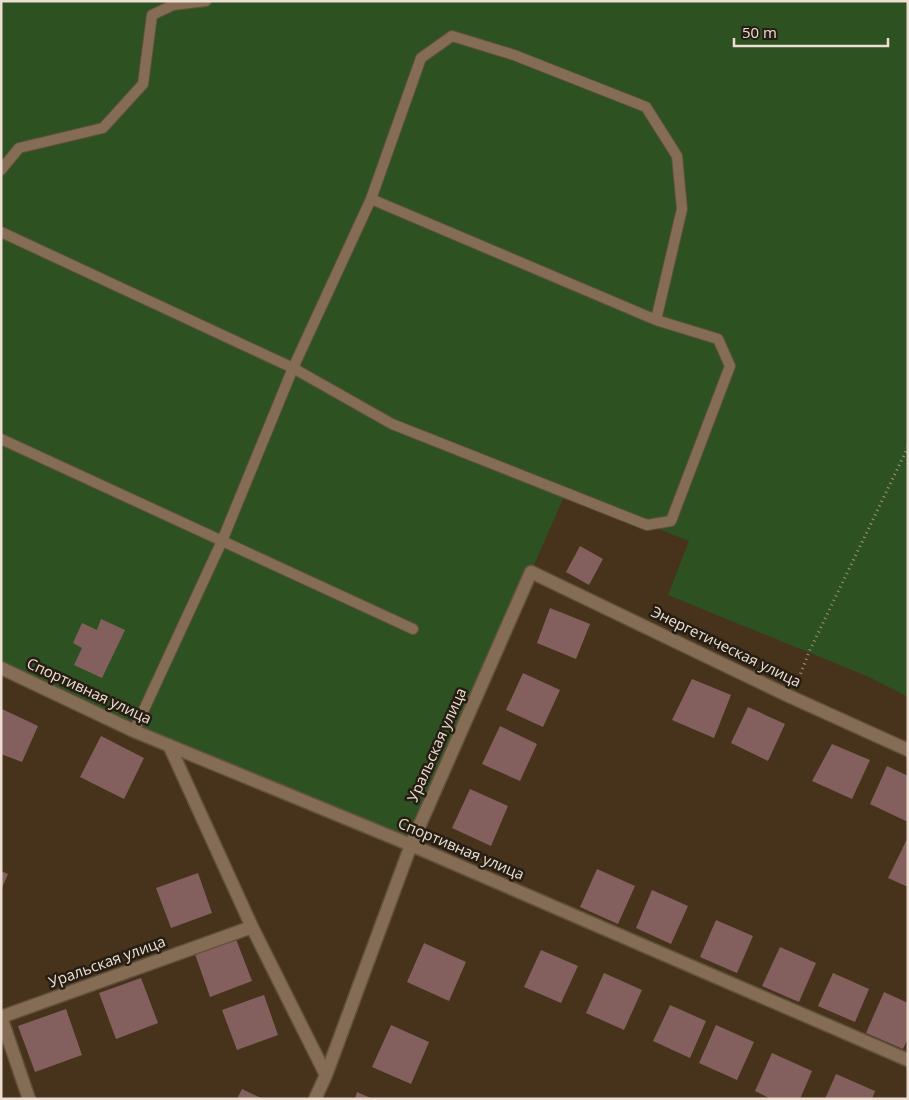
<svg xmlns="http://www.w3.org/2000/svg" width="909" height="1100" viewBox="0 0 909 1100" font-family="'Open Sans',sans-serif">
<rect width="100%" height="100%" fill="#47331c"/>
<path fill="#2e5122" d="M1 1H908V697L869 677 668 595 689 541 566 492 411 845 1 668Z"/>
<path fill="#83605e" d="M580 546 603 559 589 585 566 572Z
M550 608 590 624 576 659 537 643Z
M101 619 125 630 102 678 74 665 82 648 73 643 82 623 97 630Z
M523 673 560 690 543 727 506 710Z
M692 679 731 695 714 738 672 720Z
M748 707 785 724 768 761 731 743Z
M2 709 38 726 22 762 1 754Z
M500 726 537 744 520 781 482 764Z
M101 736 144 758 124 799 80 777Z
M832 744 870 760 852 799 812 781Z
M887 766 908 776V822L870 804Z
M470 789 508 806 491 846 452 828Z
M908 837V887L888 878Z
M597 869 635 886 618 924 580 907Z
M1 871 8 874 1 890Z
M198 873 212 913 171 928 156 888Z
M652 890 688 906 671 944 636 928Z
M716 920 753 936 737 973 700 957Z
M236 939 252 981 210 997 195 954Z
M424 943 466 962 449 1001 407 982Z
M780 947 816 963 799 1002 762 986Z
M541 950 578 966 561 1003 524 987Z
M604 973 642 990 624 1030 586 1013Z
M833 973 869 989 855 1022 818 1006Z
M141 978 158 1023 116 1039 99 993Z
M884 992 908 1003V1038L903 1049 866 1033Z
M264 995 278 1035 237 1050 222 1010Z
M670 1005 706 1021 690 1058 653 1041Z
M66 1009 82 1055 35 1072 18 1026Z
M391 1025 429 1042 411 1084 372 1067Z
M716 1025 754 1042 737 1080 699 1063Z
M772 1053 812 1071 800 1099H771L755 1091Z
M836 1074 875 1091 872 1099H825Z
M242 1089 263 1099H237Z
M357 1092 373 1099H355Z"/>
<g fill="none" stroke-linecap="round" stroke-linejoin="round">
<defs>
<path id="lane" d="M1 170 19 148 103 128 143 84 152 15 173 5 206 1
M1 232 293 368 392 424 647 525 671 521 730 366 718 339 656 320 371 199
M1 439 413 629
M134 731 222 541 293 368 371 199 421 58 452 36 514 55 646 107 677 156 682 209 656 320"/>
<path id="street" d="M1 668 134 731 411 845 908 1060
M169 745 252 927 326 1075
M1 1017 252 927
M1 1017 29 1099
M315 1099 326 1075 411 845 531 572 791 697 908 750"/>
</defs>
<use href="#lane" stroke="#62513d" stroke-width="12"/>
<use href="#street" stroke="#62513d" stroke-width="15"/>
<path stroke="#a0907e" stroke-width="3" stroke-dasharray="1 4" stroke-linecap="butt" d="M797 683 809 652 908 447"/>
<use href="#lane" stroke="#846d54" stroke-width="10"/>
<use href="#street" stroke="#846d54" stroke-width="12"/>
</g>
<g text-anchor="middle" stroke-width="5" stroke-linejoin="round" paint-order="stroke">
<g font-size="15" fill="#ecdfd2" stroke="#261d13">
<text transform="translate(726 647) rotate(26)" y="5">Энергетическая улица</text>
<text transform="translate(89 691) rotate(25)" y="5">Спортивная улица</text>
<text transform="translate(437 745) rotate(-66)" y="5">Уральская улица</text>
<text transform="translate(461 849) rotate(23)" y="5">Спортивная улица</text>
<text transform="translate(107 962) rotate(-20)" y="5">Уральская улица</text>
</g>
</g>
<rect width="909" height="1100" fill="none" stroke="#ecdfd2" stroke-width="5"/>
<path d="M734 38v8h154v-8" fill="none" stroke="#ecdfd2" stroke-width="2.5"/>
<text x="742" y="38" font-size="15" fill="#ecdfd2" stroke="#261d13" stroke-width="4" paint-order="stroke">50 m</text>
</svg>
